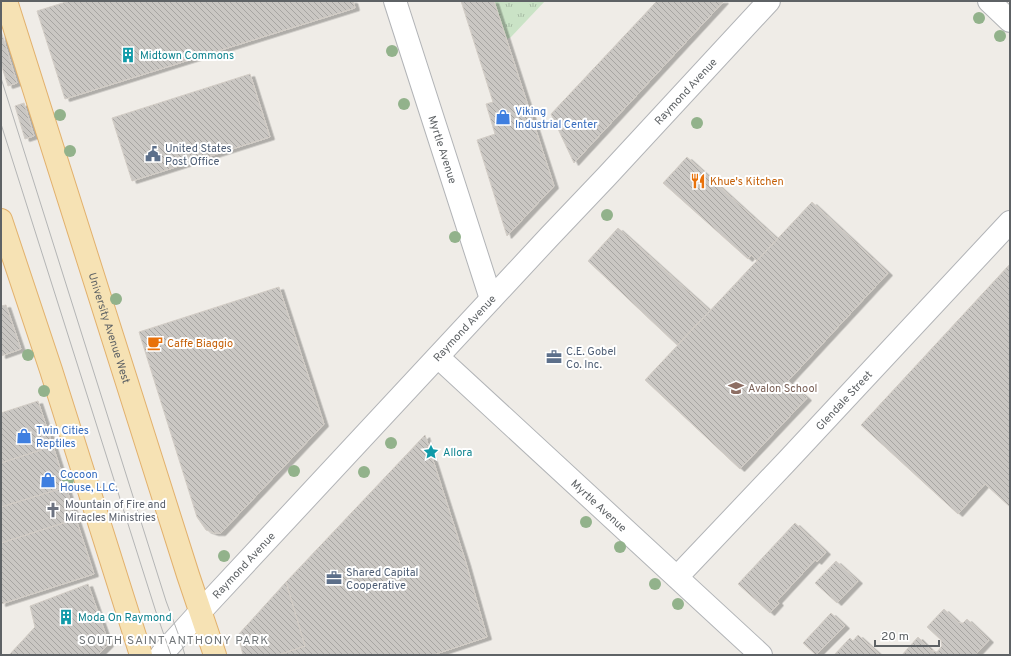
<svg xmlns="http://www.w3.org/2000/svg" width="1011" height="656" viewBox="0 0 1011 656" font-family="Overpass,sans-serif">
<defs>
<pattern id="grass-tufts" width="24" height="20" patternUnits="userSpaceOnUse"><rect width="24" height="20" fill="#cae3c6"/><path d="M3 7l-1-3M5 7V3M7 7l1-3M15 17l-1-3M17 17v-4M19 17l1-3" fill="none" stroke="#a7bba4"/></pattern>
<pattern id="building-back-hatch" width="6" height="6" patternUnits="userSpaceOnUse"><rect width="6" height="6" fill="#cac7c3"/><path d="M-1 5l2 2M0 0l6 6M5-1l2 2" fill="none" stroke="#a7a5a2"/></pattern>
<filter id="shadow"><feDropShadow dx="4.5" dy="2.5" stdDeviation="0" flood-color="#0004"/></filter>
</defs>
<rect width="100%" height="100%" fill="#efece7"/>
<path fill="url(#grass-tufts)" d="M494 1H545L511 37 507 39Z"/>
<path fill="url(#building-back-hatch)" stroke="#d3cdc6" filter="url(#shadow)" d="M69 1H353L355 8 65 99 37 11Z
M461 1H494L554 186 507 236 477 140 495 134 486 104 493 102Z
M657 1H724L574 163 551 114Z
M1 31 17 83 8 86 1 64Z
M250 74 270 137 132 181 112 118Z
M24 103 34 136 25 139 15 106Z
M687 157 777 239 757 261 751 255 748 259 663 183Z
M812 202 888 273 788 381 807 398 740 469 645 380Z
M618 228 710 311 677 345 588 261Z
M1010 264V507L985 484 958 514 861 425Z
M279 287 324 424 221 533H214L206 530 197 517 139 332Z
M6 305 21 349 1 356V306Z
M38 401 53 446 1 463V413Z
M425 435 466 563 487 637 433 655H278L305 646 286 582Z
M53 446 66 487 1 507V463Z
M66 487 76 519 1 543V507Z
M76 519 94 574 1 604V543Z
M795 523 826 552 817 562 815 560 777 601 779 603 770 613 738 584Z
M836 561 858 581 837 603 815 583Z
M286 582 305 646 278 655H243L238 635Z
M88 584 109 644 98 655H9L35 627 30 606Z
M944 609 959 623H963L967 619 989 640 975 655H902L918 637 932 651 937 652 942 646 941 640 927 627Z
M831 613 845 626 816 655 803 643Z
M858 635 880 655H834L850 638 853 641Z"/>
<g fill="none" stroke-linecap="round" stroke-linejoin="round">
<defs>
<g id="minor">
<path id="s1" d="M395 1 491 299"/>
<path d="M989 1 1010 21"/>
<path id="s2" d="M438 357 761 655"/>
<path id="s3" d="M677 577 788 460 1010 222"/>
<path id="s4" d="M161 655 200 612 549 237 607 176 769 1"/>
</g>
<g id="major">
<path id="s5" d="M6 1 188 575 215 655"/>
<path d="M1 220 51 370 141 655"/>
</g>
</defs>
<use href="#minor" stroke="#b2b4b7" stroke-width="24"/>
<use href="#major" stroke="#e2b16d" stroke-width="24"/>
<use href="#minor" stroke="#fff" stroke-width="22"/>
<use href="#major" stroke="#f6e2b4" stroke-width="22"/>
<path stroke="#b4b5b5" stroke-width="1" d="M1 78 166 601 179 636 185 655
M1 124 156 612 171 655"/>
</g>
<g fill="#92b28b">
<circle cx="979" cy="18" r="6"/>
<circle cx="1000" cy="36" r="6"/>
<circle cx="392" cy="51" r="6"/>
<circle cx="404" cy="104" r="6"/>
<circle cx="60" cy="115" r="6"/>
<circle cx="697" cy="123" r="6"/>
<circle cx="70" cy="151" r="6"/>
<circle cx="607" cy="215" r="6"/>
<circle cx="455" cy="237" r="6"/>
<circle cx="116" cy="299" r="6"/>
<circle cx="28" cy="355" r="6"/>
<circle cx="44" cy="391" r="6"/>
<circle cx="391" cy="443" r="6"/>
<circle cx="294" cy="471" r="6"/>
<circle cx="364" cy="472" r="6"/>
<circle cx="68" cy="480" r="6"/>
<circle cx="586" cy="522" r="6"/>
<circle cx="620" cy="547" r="6"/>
<circle cx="224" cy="556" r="6"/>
<circle cx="655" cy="584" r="6"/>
<circle cx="678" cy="604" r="6"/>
</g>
<defs>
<symbol id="building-bare" viewBox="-9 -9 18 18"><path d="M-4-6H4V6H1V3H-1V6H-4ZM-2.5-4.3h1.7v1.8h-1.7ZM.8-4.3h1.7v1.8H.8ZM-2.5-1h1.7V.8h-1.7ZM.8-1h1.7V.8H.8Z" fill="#0f9aa8" stroke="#fff" stroke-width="2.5" paint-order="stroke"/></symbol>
<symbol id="shop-bare" viewBox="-9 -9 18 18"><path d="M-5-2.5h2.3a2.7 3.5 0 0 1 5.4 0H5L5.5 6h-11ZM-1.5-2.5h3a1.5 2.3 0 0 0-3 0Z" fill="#3f7fe0" stroke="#fff" stroke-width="2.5" paint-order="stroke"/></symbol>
<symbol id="civic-bare" viewBox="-9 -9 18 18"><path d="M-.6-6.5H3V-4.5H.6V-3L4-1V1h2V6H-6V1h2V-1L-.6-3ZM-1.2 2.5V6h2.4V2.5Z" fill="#5c6f8a" stroke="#fff" stroke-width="2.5" paint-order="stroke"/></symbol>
<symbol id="restaurant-bare" viewBox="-9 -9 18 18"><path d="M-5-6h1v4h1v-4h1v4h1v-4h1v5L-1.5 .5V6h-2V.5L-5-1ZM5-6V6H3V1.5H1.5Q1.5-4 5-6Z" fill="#e8710a" stroke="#fff" stroke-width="2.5" paint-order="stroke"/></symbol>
<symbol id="cafe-bare" viewBox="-9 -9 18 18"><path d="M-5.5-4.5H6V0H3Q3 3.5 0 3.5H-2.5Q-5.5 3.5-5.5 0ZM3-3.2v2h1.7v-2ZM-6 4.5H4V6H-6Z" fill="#e8710a" stroke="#fff" stroke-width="2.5" paint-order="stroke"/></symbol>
<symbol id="office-bare" viewBox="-9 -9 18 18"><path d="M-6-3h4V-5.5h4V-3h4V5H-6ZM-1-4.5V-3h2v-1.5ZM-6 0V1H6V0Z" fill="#5c6f8a" stroke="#fff" stroke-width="2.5" paint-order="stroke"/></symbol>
<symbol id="school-bare" viewBox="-9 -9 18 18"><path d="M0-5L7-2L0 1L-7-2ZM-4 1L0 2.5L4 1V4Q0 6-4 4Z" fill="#8d6e63" stroke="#fff" stroke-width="2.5" paint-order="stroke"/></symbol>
<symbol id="sight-bare" viewBox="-9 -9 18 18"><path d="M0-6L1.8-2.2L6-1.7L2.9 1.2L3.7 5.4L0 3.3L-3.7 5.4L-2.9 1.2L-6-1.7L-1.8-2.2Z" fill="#0f9aa8" stroke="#fff" stroke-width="2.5" paint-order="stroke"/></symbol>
<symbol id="church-bare" viewBox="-9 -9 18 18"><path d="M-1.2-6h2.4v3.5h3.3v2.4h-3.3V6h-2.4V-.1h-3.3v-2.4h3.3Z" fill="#6b7280" stroke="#fff" stroke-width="2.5" paint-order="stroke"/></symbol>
</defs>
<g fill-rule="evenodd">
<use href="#building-bare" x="117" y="44" width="22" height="22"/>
<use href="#shop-bare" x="492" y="106" width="22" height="22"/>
<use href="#civic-bare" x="142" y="143" width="22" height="22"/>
<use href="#restaurant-bare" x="687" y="170" width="22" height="22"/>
<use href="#cafe-bare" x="144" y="332" width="22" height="22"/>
<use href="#office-bare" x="543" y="346" width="22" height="22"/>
<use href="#school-bare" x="725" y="377" width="22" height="22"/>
<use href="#shop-bare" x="13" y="425" width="22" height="22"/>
<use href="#sight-bare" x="420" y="441" width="22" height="22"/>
<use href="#shop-bare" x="37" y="469" width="22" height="22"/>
<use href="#church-bare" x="42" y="499" width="22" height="22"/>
<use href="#office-bare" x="323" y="567" width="22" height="22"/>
<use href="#building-bare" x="55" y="606" width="22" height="22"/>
</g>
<g text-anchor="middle" stroke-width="4" stroke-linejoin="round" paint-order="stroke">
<g font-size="11" fill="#0d838f" stroke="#fff" text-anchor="start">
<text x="140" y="59">Midtown Commons</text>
<text x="443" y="456">Allora</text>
<text x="78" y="621">Moda On Raymond</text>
</g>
<g font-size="11" fill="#5e6265" stroke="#fff">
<text dy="4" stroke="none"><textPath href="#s4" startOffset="770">Raymond Avenue</textPath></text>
<text dy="4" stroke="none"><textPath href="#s1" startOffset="156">Myrtle Avenue</textPath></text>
<text dy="4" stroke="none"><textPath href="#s5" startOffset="343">University Avenue West</textPath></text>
<text dy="4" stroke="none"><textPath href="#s4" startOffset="446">Raymond Avenue</textPath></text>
<text dy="4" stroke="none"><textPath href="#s3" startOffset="243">Glendale Street</textPath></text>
<text dy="4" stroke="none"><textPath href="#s2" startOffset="219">Myrtle Avenue</textPath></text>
<text dy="4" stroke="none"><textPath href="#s4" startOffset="122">Raymond Avenue</textPath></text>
</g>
<g font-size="11" fill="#366cbe" stroke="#fff" text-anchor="start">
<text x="515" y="115">Viking<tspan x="515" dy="13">Industrial Center</tspan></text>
<text x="36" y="434">Twin Cities<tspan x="36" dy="13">Reptiles</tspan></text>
<text x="60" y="478">Cocoon<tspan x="60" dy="13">House, LLC.</tspan></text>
</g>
<g font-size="11" fill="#4e5e75" stroke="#fff" text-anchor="start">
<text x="165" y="152">United States<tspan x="165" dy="13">Post Office</tspan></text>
<text x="566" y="355">C.E. Gobel<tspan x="566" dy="13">Co. Inc.</tspan></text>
<text x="346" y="576">Shared Capital<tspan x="346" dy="13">Cooperative</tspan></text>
</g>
<g font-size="11" fill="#c56008" stroke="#fff" text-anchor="start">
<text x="710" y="185">Khue's Kitchen</text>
<text x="167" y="347">Caffe Biaggio</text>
</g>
<g font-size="11" fill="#785e54" stroke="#fff" text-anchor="start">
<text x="748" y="392">Avalon School</text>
</g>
<g font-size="11" fill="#5b616d" stroke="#fff" text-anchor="start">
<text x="65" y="508">Mountain of Fire and<tspan x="65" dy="13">Miracles Ministries</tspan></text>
</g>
<g font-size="12" letter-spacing="1" fill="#6f7477" stroke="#fff">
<text x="174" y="644">SOUTH SAINT ANTHONY PARK</text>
</g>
</g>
<rect width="1011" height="656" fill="none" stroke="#5e6265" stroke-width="4"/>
<path d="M875 640v6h64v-6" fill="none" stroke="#5e6265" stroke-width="2"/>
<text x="881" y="640" font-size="12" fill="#5e6265" stroke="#ffffff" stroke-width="3" paint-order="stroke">20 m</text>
</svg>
